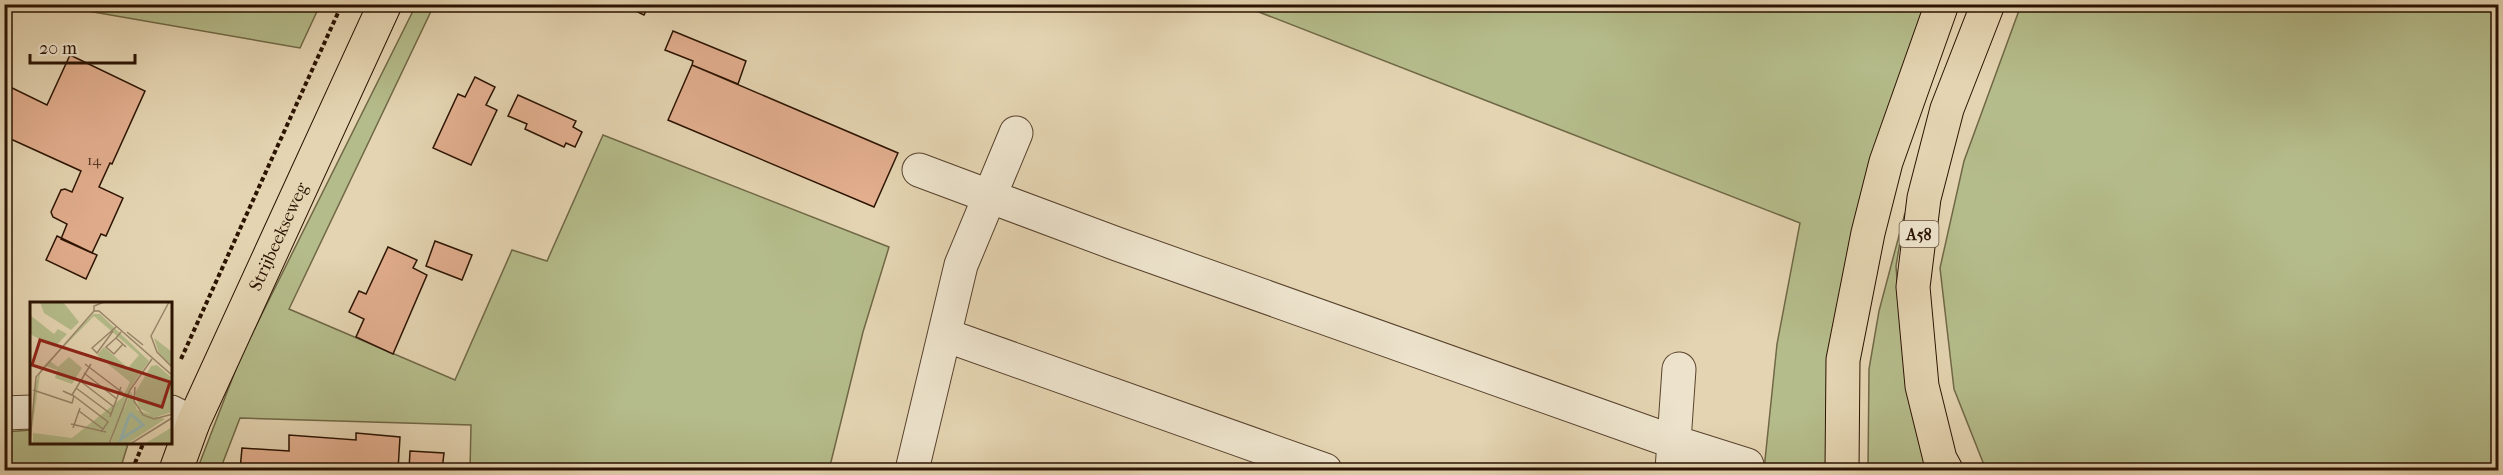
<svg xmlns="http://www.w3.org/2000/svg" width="2503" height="475" viewBox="0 0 2503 475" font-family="'IM FELL French Canon',serif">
<rect width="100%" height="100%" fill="#e4d4b1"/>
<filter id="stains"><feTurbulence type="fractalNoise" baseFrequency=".00333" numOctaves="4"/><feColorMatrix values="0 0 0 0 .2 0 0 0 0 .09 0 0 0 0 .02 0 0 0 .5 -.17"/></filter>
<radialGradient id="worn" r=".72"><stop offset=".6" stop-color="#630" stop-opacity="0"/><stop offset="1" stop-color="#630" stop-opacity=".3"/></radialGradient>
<path fill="#b5bc8b" stroke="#706846" stroke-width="1.5" d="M53 5H320L300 48Z
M416 5H434L289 309 455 380 512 250 547 261 603 135 889 247 863 332 829 470H470L471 425 240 418 220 470H197L241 356Z
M1241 5H1935L1867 207 1833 470H1764L1777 344 1800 223Z
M2021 5H2498V470H1986L1954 389 1940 268 1964 161Z
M1905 213 1896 266 1901 335 1912 400 1939 470H1868L1869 369 1879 311Z
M31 430 32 444H128L120 470H5V432Z"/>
<path fill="#e2ae8e" stroke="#2b1302" stroke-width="1.5" d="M621 4H649L644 15Z
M673 31 746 61 738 84 692 65 693 61 665 50Z
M70 55 145 91 112 164 110 163 99 187 123 198 106 236 101 234 92 253 61 239 67 224 53 217 51 212 61 190 65 189 72 192 81 171 4 136V84L47 105Z
M692 65 898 153 874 207 668 120Z
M475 77 495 87 486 105 497 110 471 165 433 148 458 94 465 97Z
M518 95 576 121 573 127 582 132 575 147 566 143 564 147 525 129 527 124 508 116Z
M57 236 97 255 86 279 46 260Z
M435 241 472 255 462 280 426 266Z
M388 247 417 260 413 268 427 275 393 354 356 337 364 319 349 312 359 291 366 294Z
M356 433 400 437 398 470H240L242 448 289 451V435L356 440Z
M410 451 444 453 442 470H409Z"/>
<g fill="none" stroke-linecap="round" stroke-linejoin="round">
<defs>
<path id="minor" d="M919 170 1117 244 1674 442 1747 465
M945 335 1325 470
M171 412 193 423
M4 413 32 412
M912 470 961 265 1016 133
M1672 470 1679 369"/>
<g id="major">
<path id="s1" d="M176 470 193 423 385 4"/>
</g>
<path id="highway" d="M1842 470 1843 360 1868 233 1886 162 1942 4
M1946 470 1940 459 1922 386 1913 287 1924 198 1947 109 1988 4"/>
</defs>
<use href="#minor" stroke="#59432e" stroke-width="35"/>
<use href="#major" stroke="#2b1302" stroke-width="35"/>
<use href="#highway" stroke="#2b1302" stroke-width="35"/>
<path stroke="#2b1302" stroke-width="4" stroke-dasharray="4.5 3" stroke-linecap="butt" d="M181 359 342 4
M132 470 143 444"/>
<use href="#minor" stroke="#ede3cc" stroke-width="33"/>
<use href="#major" stroke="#e4d4b1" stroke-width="33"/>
<use href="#highway" stroke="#e4d4b1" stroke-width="33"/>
</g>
<g text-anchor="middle" stroke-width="6" stroke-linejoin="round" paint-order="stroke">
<g font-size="15" fill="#593a25">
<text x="94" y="165">14</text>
</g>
<rect fill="#ede3cc" stroke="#65513f" stroke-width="1.5" x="1899.5" y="221" width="39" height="26" rx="4.5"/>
<g font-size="16" font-weight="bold" fill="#2b1302">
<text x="1919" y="240">A58</text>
</g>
<g font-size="18" fill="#2b1302" stroke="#ede3cc">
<text dy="6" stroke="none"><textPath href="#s1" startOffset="255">Strijbeekseweg</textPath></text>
</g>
</g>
<g transform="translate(30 302)">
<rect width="142" height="142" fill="#e4d4b1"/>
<path d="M10 0H33L49 20 41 28 14 11ZM63 12H70L119 59 100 86 89 123 78 142H3V131L42 136 92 96 100 80 67 53 74 45 98 66 109 53 64 14 20 59 28 65 39 55 52 66 42 82 25 76 27 68 16 64 10 72 2 128 4 85 11 67ZM0 13 24 32 28 27 37 32 25 45 0 32ZM124 36 142 50V64L129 51ZM127 63 142 76V110L126 115 109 106 105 91 121 64ZM101 89 107 108 135 117 97 142H80ZM142 125V142H114L136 129Z" fill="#b5bc8b"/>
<path fill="none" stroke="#97b7b2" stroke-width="3" d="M101 112 113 123 91 137 99 114Z"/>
<path fill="none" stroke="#9a876b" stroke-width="1.5" d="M74 0 64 4V9H69L143 74M139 0 121 34 127 50 143 66M83 29 67 51 62 46 86 25M91 30 86 36 96 45M97 30 113 43M86 36 76 45 84 52 93 42M55 62 93 91M54 71 87 97M49 78 84 105M105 85 104 99 113 113 124 117 143 112M46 86 81 112M3 88 42 101 44 94 33 89M42 93 61 62M44 94 78 120 71 130M49 109 73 127M80 115 91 85M41 122 76 130M43 126 50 106M0 139 6 75 64 9M79 142 100 88 122 57M100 142 142 116"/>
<path fill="#8f2418" fill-opacity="0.15" stroke="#8f2418" stroke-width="3" d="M10 38 140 80 132 105 2 63Z"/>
<rect width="142" height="142" fill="none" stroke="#2b1302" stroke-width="3"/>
</g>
<rect width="2503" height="475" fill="none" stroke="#e4d4b1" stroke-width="24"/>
<rect x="6" y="6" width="2491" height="463" fill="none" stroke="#2b1302" stroke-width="3"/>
<rect x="12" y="12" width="2479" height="451" fill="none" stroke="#2b1302" stroke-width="1.5"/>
<path d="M30 54v9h105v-9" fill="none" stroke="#2b1302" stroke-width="3"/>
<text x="39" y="54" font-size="18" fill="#2b1302" stroke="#ede3cc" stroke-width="4.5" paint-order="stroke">20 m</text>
<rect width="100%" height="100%" filter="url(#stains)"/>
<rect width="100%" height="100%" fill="url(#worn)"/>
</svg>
